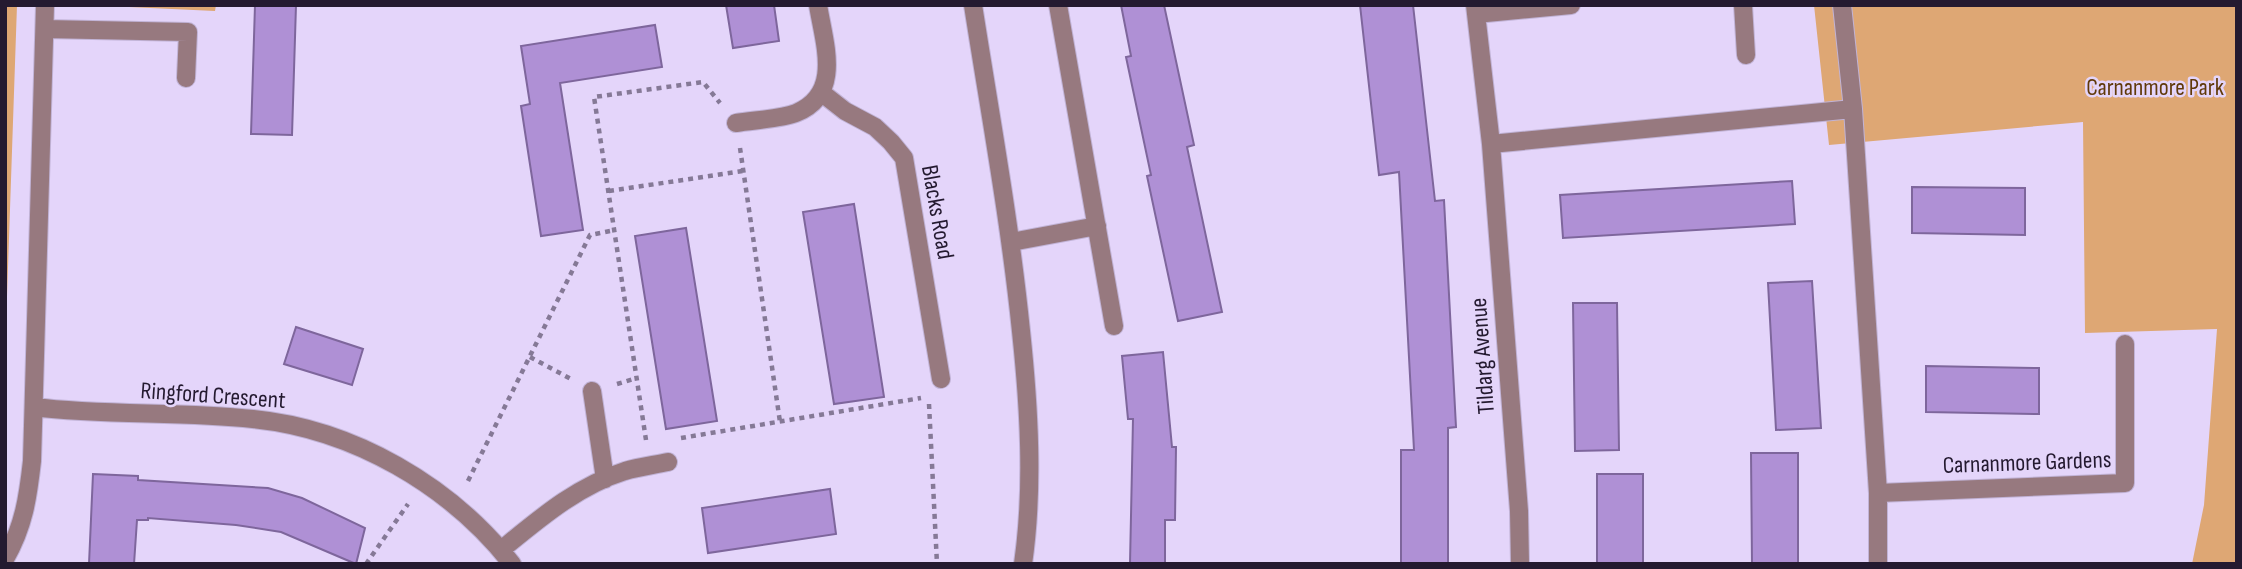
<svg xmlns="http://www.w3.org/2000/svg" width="2242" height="569" viewBox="0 0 2242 569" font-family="'Sofia Sans Condensed',sans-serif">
<rect width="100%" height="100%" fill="#e4d5fa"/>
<path fill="#dea774" d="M5 5H17L5 355Z
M86 5H216L215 11Z
M1814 5H2237V564H2192L2204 505 2217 329 2085 333 2083 122 1829 145Z"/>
<path fill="#af90d5" stroke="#7e669c" stroke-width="2" d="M255 5H296L292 135 251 134Z
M726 5H774L779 41 733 48Z
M1121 5H1164L1194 145 1187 147 1222 312 1178 321 1147 176 1151 175 1126 57 1131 56Z
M1360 5H1413L1435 201 1444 200 1456 427 1448 428V564L1401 563V450H1414L1399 172 1379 175Z
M655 25 662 67 560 83 583 230 541 236 521 106 530 104 521 46Z
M1792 181 1795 224 1563 238 1560 195Z
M1912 187 2025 188V235L1912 233Z
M854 204 884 397 834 404 803 212Z
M686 228 717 421 666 429 635 236Z
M1812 281 1821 428 1776 430 1768 283Z
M1573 303H1617L1619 450 1575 451Z
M296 327 363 349 352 385 284 364Z
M1163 352 1172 447H1176L1175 520H1165V564H1130L1133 419H1128L1122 356Z
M1926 366 2039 368V414L1926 412Z
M1751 453H1798V564H1752Z
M93 474 138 476V480L268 488 302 498 365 528 356 564 281 532 236 525 148 518V520H137L134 564H89Z
M1597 474H1643V564H1597Z
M830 489 836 534 708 553 702 508Z"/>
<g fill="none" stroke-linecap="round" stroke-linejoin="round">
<defs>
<path id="minor" d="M973 5C990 114 1010 222 1021 331 1029 406 1034 488 1023 564
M1058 5 1114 326
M1475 5 1491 144 1519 511 1520 564
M1743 5 1746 55
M1842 5 1853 109 1878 493V564
M1476 14 1571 5
M45 29 188 32 186 78
M822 93 845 111 875 127 891 142 904 158 941 379
M736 123C754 120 781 119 796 113 843 94 824 43 818 5
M1491 144 1853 109
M1011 242 1097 226
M592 391 605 479
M34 407C107 416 180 411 253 419 353 429 450 485 512 564
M1878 493 2125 483V344
M501 550C539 519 577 486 625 471 639 467 654 465 668 462
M5 559C24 526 28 497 32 461L45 5"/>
</defs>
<use href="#minor" stroke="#c1b3d6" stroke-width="20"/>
<path stroke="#857996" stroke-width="4.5" stroke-dasharray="5 5" stroke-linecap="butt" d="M740 148 780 422
M609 191 743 171
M530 357 571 379
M617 384 637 378
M929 404 937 564
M681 438 921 398
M646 440 594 97 703 82 720 103
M468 481 590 235 615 230
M366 564 408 504"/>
<use href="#minor" stroke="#97797f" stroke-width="18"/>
</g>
<g text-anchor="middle" stroke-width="5" stroke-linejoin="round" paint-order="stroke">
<g font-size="24" fill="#603909" stroke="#e4d5fa">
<text x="2155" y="95">Carnanmore Park</text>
</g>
<g font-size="24" fill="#241a30" stroke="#e4d5fa">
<text transform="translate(938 212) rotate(80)" y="8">Blacks Road</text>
<text transform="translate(1482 356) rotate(-94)" y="8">Tildarg Avenue</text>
<text transform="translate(213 395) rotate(4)" y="8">Ringford Crescent</text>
<text transform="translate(2027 462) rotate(-2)" y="8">Carnanmore Gardens</text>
</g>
</g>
<rect width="2242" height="569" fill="none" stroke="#241a30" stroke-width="14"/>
</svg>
